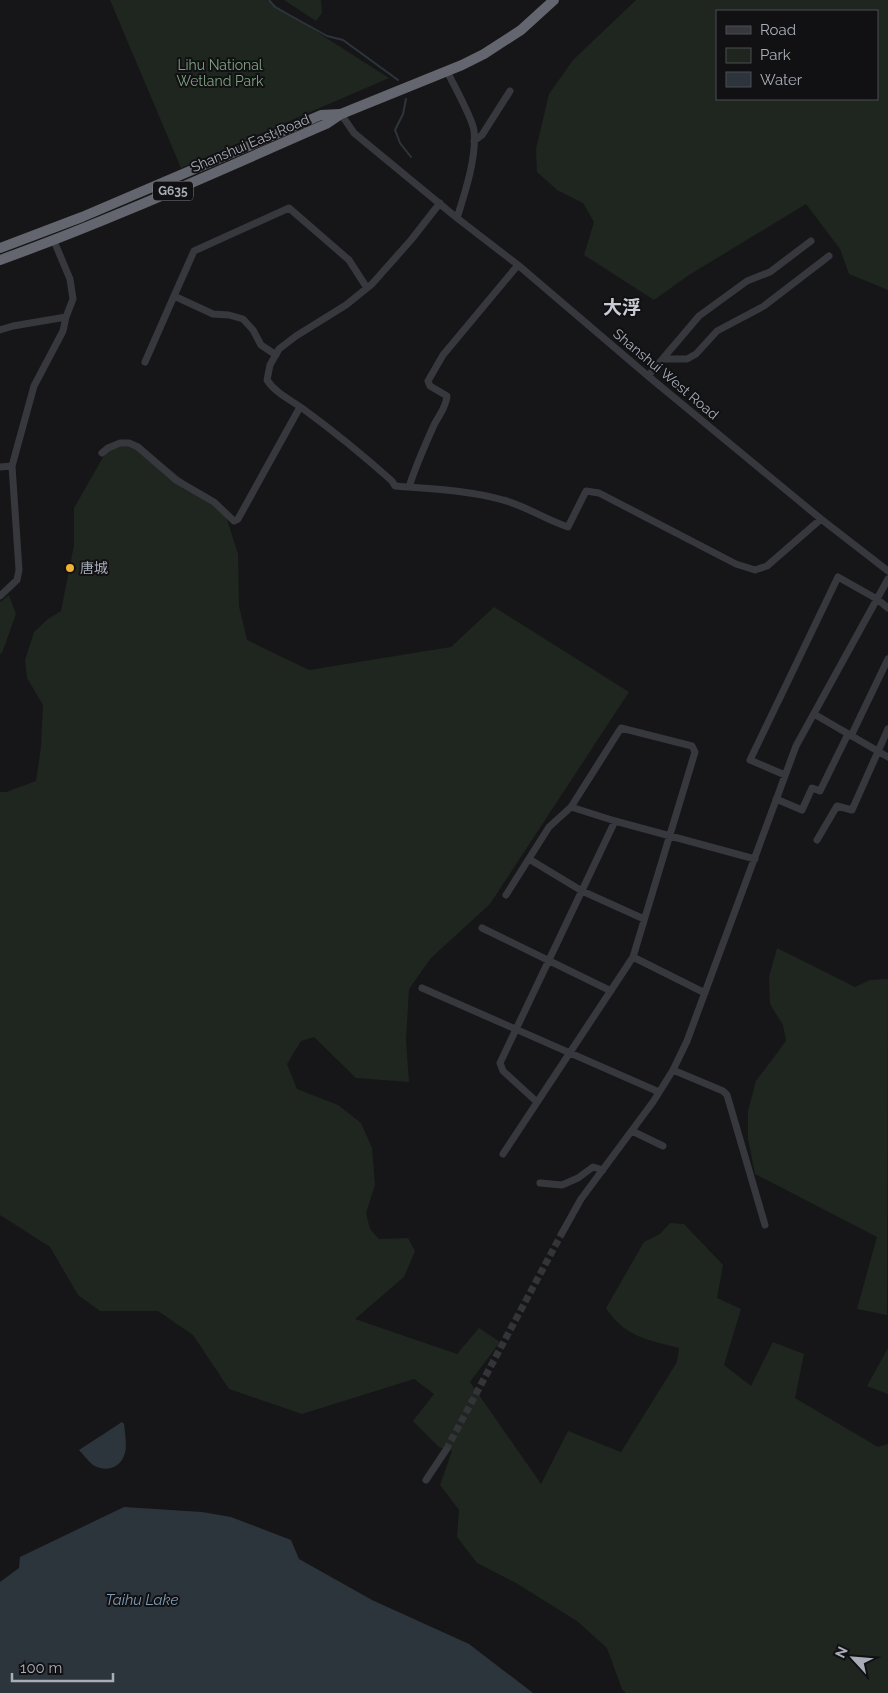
<svg xmlns="http://www.w3.org/2000/svg" width="888" height="1693" viewBox="0 0 888 1693" font-family="Raleway,'Noto Sans SC',sans-serif">
<rect width="100%" height="100%" fill="#161618"/>
<path fill="#1e261f" fill-rule="evenodd" d="M110 0H267L389 78 181 168Z
M284 0H321L322 13 316 21Z
M636 0H888V290L849 274 840 249 806 204 689 275 654 300 584 255 594 222 583 203 557 190 537 172 536 149 549 94 573 60ZM717 11H877V99H717Z
M110 445 143 448 225 513 238 554 239 606 247 640 309 670 451 647 494 607 629 692 490 904 431 958 409 989 406 1040 409 1082 356 1078 314 1037 301 1041 287 1064 297 1089 338 1105 361 1123 372 1148 375 1185 366 1213 370 1229 379 1239 408 1238 415 1251 404 1277 355 1319 457 1354 479 1328 500 1342 470 1382 541 1484 568 1431 621 1452 677 1362 679 1348C649 1340 624 1337 606 1308L644 1242 660 1234 670 1223 684 1224 723 1265 717 1298 741 1309 724 1365 751 1386 773 1342 804 1354 795 1398 878 1447 888 1444V1693H626L622 1689 607 1648 577 1621 516 1583 477 1563 457 1537 459 1510 440 1485 452 1451 439 1447 413 1421 434 1394 414 1379 302 1414 229 1389 193 1335 158 1311H100L78 1295 50 1247 0 1215V792H6L36 781 41 747 43 705 27 678 25 660 34 632 48 619 61 611 74 545V508Z
M9 595 16 614 2 653 0 654V602Z
M777 948 855 987 870 980 888 979 887 1315 857 1309 877 1237 755 1174 748 1139V1111L756 1081 786 1041 783 1025 770 1004 769 977Z
M888 1348V1394L867 1386Z"/>
<path fill="#2c353c" d="M122 1422 124 1424C125 1433 127 1445 125 1453 121 1468 106 1473 93 1465 88 1461 84 1455 79 1450Z
M124 1507 202 1512 231 1517 291 1540 299 1559 372 1600 469 1644 533 1693H0V1582L19 1568 20 1557Z"/>
<g fill="none" stroke-linecap="round" stroke-linejoin="round">
<path stroke="#2c353c" stroke-width="2" d="M269 0 275 7 327 36 343 40 398 80
M406 99 403 114 395 130 400 143 411 157"/>
<path stroke="#333438" stroke-width="7" stroke-dasharray="7 3.5" stroke-linecap="butt" d="M446 1450 562 1233"/>
<path stroke="#37383d" stroke-width="7" d="M447 71C453 84 473 119 474 131 477 156 465 193 457 218
M341 114 354 133 457 218 518 265 648 376 821 519 888 571
M474 141 482 135 510 91
M440 203 411 240 372 284 346 305 296 336 279 349 270 365 267 380C276 394 293 401 306 411 336 433 365 457 392 481L395 486C432 489 468 490 503 500 526 506 546 520 568 527L586 491 599 493 736 564 755 570 767 566 821 519
M0 330 13 326 66 317 73 299 70 279 54 241
M276 355 261 345 253 330 243 319 229 315 213 314 174 296 194 251 289 208 349 260 367 288
M663 359H687L696 354 717 331 764 306 829 256
M145 362 174 296
M648 376 699 316 747 281 770 272 811 241
M102 453 108 448 120 443H129L138 447 176 480 214 502 234 521 238 519 300 407
M0 467 12 466 34 386 63 331 66 317
M409 487C416 465 425 445 434 425 439 415 446 408 447 396L430 386 428 381 443 355 518 265
M0 596 17 580 19 570 12 466
M814 714 888 757
M851 736 888 659
M785 775 750 760 838 577 877 599 888 608
M776 799 802 810 812 788 820 791 848 734
M571 807 615 821 755 859
M817 840 837 806 852 810 888 729
M529 859 582 891 644 919
M482 928 611 991
M633 957 705 993
M422 988 659 1092
M673 1070 723 1091 727 1095 765 1225
M537 1102 503 1071 500 1063 615 821
M632 1131 663 1146
M503 1154 633 957 695 752 692 746 621 728 571 807 549 827 506 895
M540 1183 562 1185 578 1178 593 1167 603 1170
M562 1233 581 1199 653 1102 673 1070 687 1041 796 746 888 579
M426 1480 446 1450"/>
<path stroke="#63666e" stroke-width="10" d="M0 248 82 217 321 115 340 114
M0 260C111 220 218 171 326 124L341 114 462 65 484 54 521 30 554 0"/>
</g>
<circle fill="#f2b134" stroke="#111113" stroke-width="2" cx="70" cy="568" r="5"/>
<g text-anchor="middle" stroke-width="4" stroke-linejoin="round" paint-order="stroke">
<rect fill="#111113" stroke="#7b7e86" stroke-width="1" x="153" y="181.5" width="40" height="19" rx="4"/>
<g font-size="12" font-weight="bold" fill="#a8adb8">
<text x="173" y="195">G635</text>
</g>
<g font-size="14" fill="#7fa381" stroke="#111113">
<text x="220" y="70">Lihu National<tspan x="220" dy="16">Wetland Park</tspan></text>
</g>
<g font-size="14" fill="#a8adb8" stroke="#111113">
<text transform="translate(250 143) rotate(-23)" y="5">Shanshui East Road</text>
<text transform="translate(666 374) rotate(40)" y="5">Shanshui West Road</text>
</g>
<g font-size="14" fill="#a8adb8" stroke="#111113" text-anchor="start">
<text x="80" y="573">唐城</text>
</g>
<g font-size="15" font-style="italic" fill="#7f9bb3" stroke="#111113">
<text x="142" y="1605">Taihu Lake</text>
</g>
<g font-size="19" font-weight="bold" fill="#c9ccd4" stroke="#111113">
<text x="622" y="314">大浮</text>
</g>
</g>
<rect x="716" y="10" width="162" height="90" fill="#111113" stroke="#4d4f55"/>
<rect x="726" y="26" width="25" height="8" fill="#37383d" stroke="#4d4f55"/>
<text x="760" y="35" font-size="15" fill="#a8adb8">Road</text>
<rect x="726" y="48" width="25" height="15" fill="#1e261f" stroke="#4d4f55"/>
<text x="760" y="60" font-size="15" fill="#a8adb8">Park</text>
<rect x="726" y="72" width="25" height="15" fill="#2c353c" stroke="#4d4f55"/>
<text x="760" y="85" font-size="15" fill="#a8adb8">Water</text>
<g transform="translate(853 1658) rotate(296)" stroke="#111113" stroke-width="4" paint-order="stroke">
<path d="M0-4L9 19L0 12L-9 19Z" fill="#a8adb8"/>
<text y="-8" font-size="14" font-weight="bold" text-anchor="middle" fill="#a8adb8">N</text>
</g>
<path d="M12 1673v8h101v-8" fill="none" stroke="#a8adb8" stroke-width="2.5"/>
<text x="20" y="1673" font-size="15" fill="#a8adb8" stroke="#111113" stroke-width="4" paint-order="stroke">100 m</text>
</svg>
